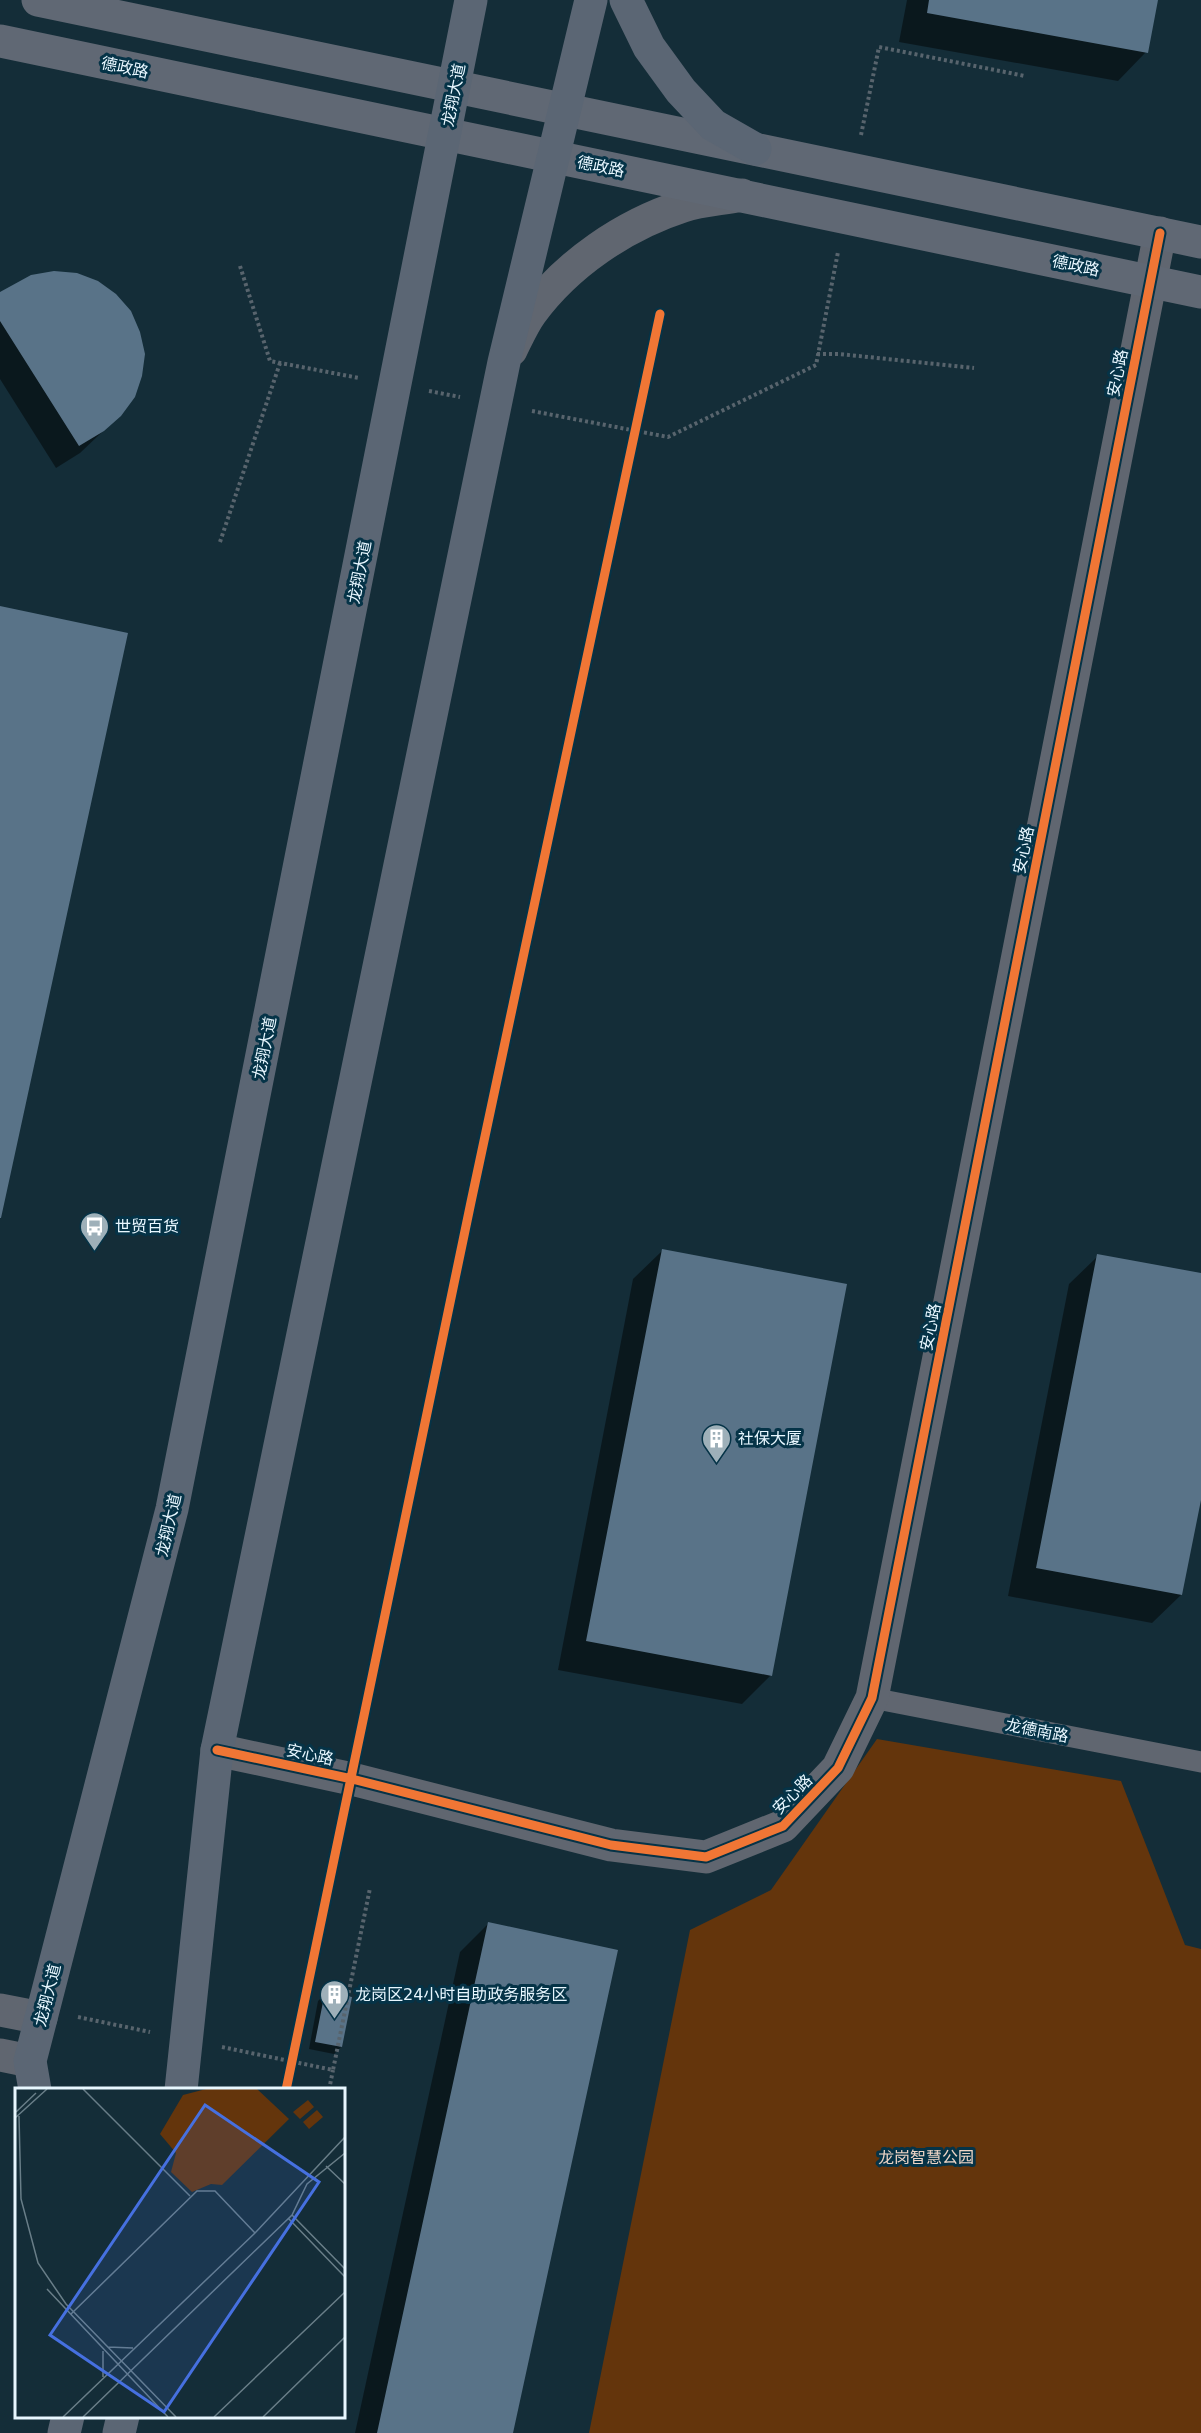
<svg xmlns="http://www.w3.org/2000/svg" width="1201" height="2433" viewBox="0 0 1201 2433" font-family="'DejaVu Sans','Noto Sans SC',sans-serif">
<rect width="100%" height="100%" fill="#142d38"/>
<path fill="#64350c" d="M877 1739 1121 1781 1185 1945 1201 1949V2433H589L690 1930 771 1890Z"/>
<path fill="#0007" d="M907 0H1156L1146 52 1118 81 899 42Z
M0 295 120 415 80 453 56 468 0 379Z
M662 1251 771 1675 742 1704 558 1670 633 1279Z
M1098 1256 1201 1275V1492L1181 1595 1152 1623 1008 1596 1069 1284Z
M488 1924 512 2433H355L460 1952Z
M325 1994 341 2047 334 2054 309 2049 318 2001Z"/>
<path fill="#597388" d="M929 0H1158L1148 53 927 13Z
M54 271 77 273 98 281 116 294 131 311 140 332 145 354 142 376 135 397 121 416 104 431 79 446 0 321V292L31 275Z
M0 606 128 633 1 1218H0Z
M662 1249 847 1284 772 1676 586 1641Z
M1097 1254 1201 1273V1500L1182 1595 1036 1568Z
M488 1922 618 1950 513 2433H377Z
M325 1992 352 1997 342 2047 315 2042Z"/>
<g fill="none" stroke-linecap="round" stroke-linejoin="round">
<path stroke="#58646d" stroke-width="4" stroke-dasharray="3 3" stroke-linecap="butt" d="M861 135 879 47 1025 76
M240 266 270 361 359 378
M817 354H839L974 368
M429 391 460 397
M532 411 668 437 816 365 838 252
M220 542 280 363
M78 2017 150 2032
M222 2047 333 2070 370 1888
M329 2090 333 2070"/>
<path stroke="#606670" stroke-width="21" d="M872 1698 1201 1762"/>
<path stroke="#606670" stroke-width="33" d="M217 1750 352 1779 611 1845 706 1857 783 1826 838 1768 872 1698 1160 233
M0 2010 41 2018
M0 2055 30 2061"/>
<path stroke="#606670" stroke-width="33" d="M511 350C517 338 523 324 531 313 567 264 624 225 683 206 701 200 723 199 742 195"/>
<path stroke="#606874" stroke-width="33" d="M38 0 1201 242
M0 41 1201 292"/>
<path stroke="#5b6674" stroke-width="33" d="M626 0 649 47 681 91 713 125 755 149
M35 2090 30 2061 172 1509 471 0
M181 2090 217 1750 504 362 591 0
M64 2433 68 2416
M119 2433 123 2416"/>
<defs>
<path id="cycleway" d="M217 1750 352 1779 611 1845 706 1857 783 1826 838 1768 872 1698 1160 233
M286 2090 471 1202 660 314"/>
</defs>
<use href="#cycleway" stroke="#053347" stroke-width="13"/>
<use href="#cycleway" stroke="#f07635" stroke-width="9"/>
</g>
<defs>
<symbol id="bus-pin" viewBox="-11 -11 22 30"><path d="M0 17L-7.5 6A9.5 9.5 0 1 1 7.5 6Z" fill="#9eb0b9" stroke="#053347"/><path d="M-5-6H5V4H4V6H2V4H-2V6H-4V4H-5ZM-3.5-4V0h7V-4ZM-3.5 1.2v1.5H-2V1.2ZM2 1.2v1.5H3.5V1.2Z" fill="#fff"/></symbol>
<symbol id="building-pin" viewBox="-11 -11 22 30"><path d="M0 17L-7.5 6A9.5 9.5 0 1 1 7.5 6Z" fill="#9eb0b9" stroke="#053347"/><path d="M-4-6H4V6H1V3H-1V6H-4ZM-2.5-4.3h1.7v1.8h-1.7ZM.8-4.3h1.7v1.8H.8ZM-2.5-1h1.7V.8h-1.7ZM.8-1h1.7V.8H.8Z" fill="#fff"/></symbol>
</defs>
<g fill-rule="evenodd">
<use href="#bus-pin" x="78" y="1210" width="33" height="45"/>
<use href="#building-pin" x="700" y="1422" width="33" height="45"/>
<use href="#building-pin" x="318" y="1978" width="33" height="45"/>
</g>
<g text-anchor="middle" stroke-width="6" stroke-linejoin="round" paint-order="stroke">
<g font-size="16" fill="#e8f7ff" stroke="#053347">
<text transform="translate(125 67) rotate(12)" y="6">德政路</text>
<text transform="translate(453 95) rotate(-79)" y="6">龙翔大道</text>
<text transform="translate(601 166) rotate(12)" y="6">德政路</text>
<text transform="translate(1076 265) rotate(12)" y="6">德政路</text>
<text transform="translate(1117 373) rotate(-79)" y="6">安心路</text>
<text transform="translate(359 572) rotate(-79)" y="6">龙翔大道</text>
<text transform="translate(1023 850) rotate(-79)" y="6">安心路</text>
<text transform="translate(264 1048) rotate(-79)" y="6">龙翔大道</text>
<text transform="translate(930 1327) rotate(-79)" y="6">安心路</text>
<text transform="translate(168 1525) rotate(-77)" y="6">龙翔大道</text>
<text transform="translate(1037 1730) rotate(11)" y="6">龙德南路</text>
<text transform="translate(310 1754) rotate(12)" y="6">安心路</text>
<text transform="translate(792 1794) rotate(-45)" y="6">安心路</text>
<text transform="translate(47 1995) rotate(-76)" y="6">龙翔大道</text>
</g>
<g font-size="16" fill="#e8f7ff" stroke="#053347" text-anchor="start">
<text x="115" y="1232">世贸百货</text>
<text x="738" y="1444">社保大厦</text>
<text x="355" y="2000">龙岗区24小时自助政务服务区</text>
</g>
<g font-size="16" fill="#eed5c6" stroke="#053347">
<text x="926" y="2163">龙岗智慧公园</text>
</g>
</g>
<g transform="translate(15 2088)">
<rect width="330" height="330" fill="#142d38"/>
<path d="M191 1H242L274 31 207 97 196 96 177 104 156 84 161 65 145 46 168 7ZM293 12 299 19 285 31 278 24ZM302 22 308 29 294 41 288 34Z" fill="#64350c"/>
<path fill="none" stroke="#697e88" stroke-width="1.5" d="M68 1 175 108M1 24 21 5M4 28 6 111 23 175 51 216 161 329M0 30 32 1M311 78 330 96M277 127 330 181M273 130 330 189M32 201 153 329M56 226 182 103H200L240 145M93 259 118 260M88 263V289M48 329 240 145 330 49M68 329 277 127 292 96 330 65M199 329 330 204M248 329 330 249"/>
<path fill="#4670e0" fill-opacity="0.15" stroke="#4670e0" stroke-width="3" d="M190 17 304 94 149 324 35 247Z"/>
<rect width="330" height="330" fill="none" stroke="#e8f7ff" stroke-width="3"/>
</g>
</svg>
